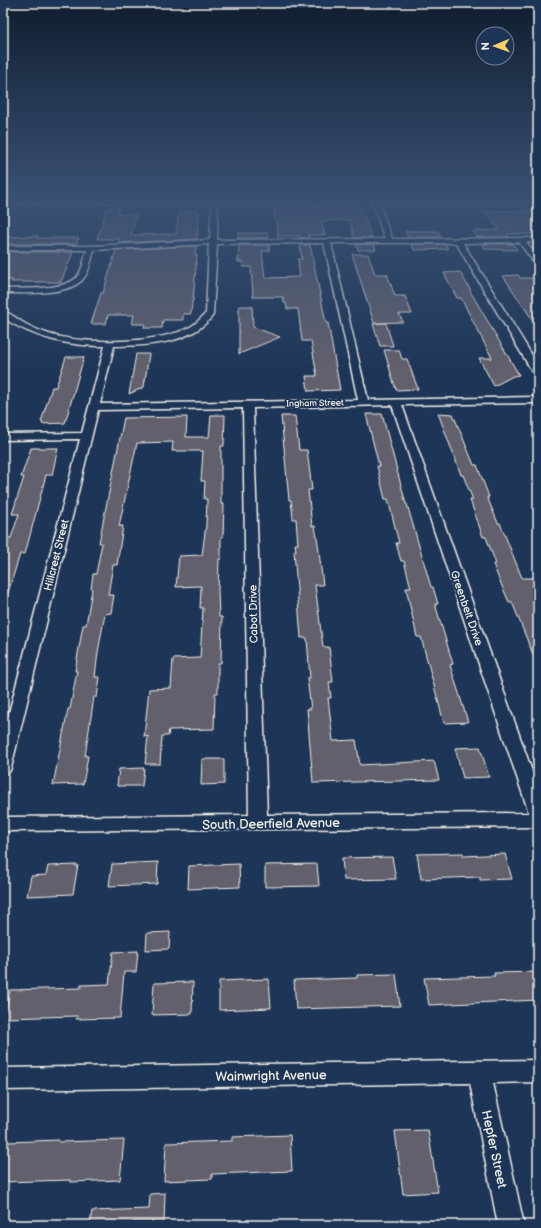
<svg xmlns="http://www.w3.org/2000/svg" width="541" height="1228" viewBox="0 0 541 1228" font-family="'Balsamiq Sans',sans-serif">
<rect width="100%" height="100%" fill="#1d3557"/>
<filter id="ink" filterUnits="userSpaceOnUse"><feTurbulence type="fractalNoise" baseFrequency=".025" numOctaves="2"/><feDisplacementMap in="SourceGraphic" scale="8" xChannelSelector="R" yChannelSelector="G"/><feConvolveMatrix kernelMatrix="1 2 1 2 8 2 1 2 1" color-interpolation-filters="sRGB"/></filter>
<g filter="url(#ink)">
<path fill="#62616c" stroke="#f4f1e8" d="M358 202 372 238H354L350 220 321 221 325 235H308L309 238H300L299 236H278L274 207H279V204L302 203 303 206H329L328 203Z
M107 208H119L118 214H137L131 235 174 234H176L179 211H199L197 239 118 243 120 239H97Z
M485 211H533L538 216V234H507L509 237H477L473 231 499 230Z
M405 231H438L441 237H408Z
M238 233H268V238H238Z
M38 236 37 238H79L76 244H3V237Z
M356 244H374L376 250H358Z
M411 244H445L448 249 414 250Z
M482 244H513L517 250 485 249Z
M239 245H269V251H262L265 278 300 277 298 265H299L298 259H302L300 245H310L326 323H328L340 390 308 391 306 376H317L311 341H302L298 309H287L286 303H284L283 297H253L251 267H243V262H238Z
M196 246 195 255H197L193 301H192L191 314H183V320H163L162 328H144L145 324H132L134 315H108L106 324H91L101 293H103L116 250Z
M3 252H73L61 282H11L13 280H3Z
M352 254H368L375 274H387L395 296H405L412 314H399L403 322 374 323Z
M460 272 471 291H470L519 375 513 376 494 386 479 358H492L461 298H457L444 273Z
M518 275 520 278H538V328L503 276Z
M239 306H252L253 327 280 337 239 354Z
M386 323 393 346H380L373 324Z
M384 350H399L402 359H407L418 389 396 390Z
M136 354H149L144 387 129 394Z
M66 357H84L65 423 42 424 43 422H41L52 387H56Z
M438 413 453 414 474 465H477L489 497H487L498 523H500L522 578H538V667L512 602H509L498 577 493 564H496L486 537H483L470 500H473L463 475H461Z
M366 414H382L406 504H407L413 525 431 587H433L438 604H435L453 664 450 665 468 722 444 723 421 637H417L406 588H411L404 561H401L396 543H399L388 499H385L377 466H379Z
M211 415H225L224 446H221V504H224L223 537H221V559H219L218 591 219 617H222L221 663H218V693H215L214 729 169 730 168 736H162L160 764H145L148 736 144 737 149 689 171 688 173 659 200 658 203 608H200L201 586 176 587 179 556 202 555 206 525 207 499H204L205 481H201L203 451H172L173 442 137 443 119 526H123L117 565H113L108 595H114L111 613 105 614 98 652 95 677H100L97 697H94L85 756H88L83 784 53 785 68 709H70L77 671H75L80 642 83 625H86L92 589H91L93 574H96L102 543H99L103 522 124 418 187 417 186 437H209Z
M281 416H295L299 450H307L312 490H308L312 526H315L318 544 323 585H315L323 647H329L333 682H329L331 698H328L333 741 356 740 360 765 434 761 439 780 313 783 307 709H311L307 678H310L307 638H301L294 551H296L295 544H298L296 519H293L291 500H289Z
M31 448H58L52 475H46L25 554H20L6 599H3V555L8 538H11L19 514H12L24 477H21Z
M480 747 489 777 463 778 455 748Z
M202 759H224V784L201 785Z
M144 768 142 786H117L119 769Z
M463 853 464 856 505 854 512 879 480 880V877L421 879 417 854Z
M392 857 396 879 344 880 342 858Z
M158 862 157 884 109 886 112 864Z
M239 864 240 887 188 889 189 866Z
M317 864 319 886 265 887V865Z
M78 865 73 894 27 896 31 876 46 875 48 866Z
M170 932 169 949 146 950 147 933Z
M138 951 136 972H124L120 1018 76 1019 77 1016 4 1018 10 990 81 988V985L109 984 113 952Z
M538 972V1000L429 1005 424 978 495 976 494 973Z
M396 974 400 1006 296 1009 294 980 357 978V975Z
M269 979 271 1008 219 1010V981Z
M193 982 192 1014 152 1015 154 983Z
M428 1130 438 1192 403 1194 395 1131Z
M290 1135 292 1171 212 1174V1179L164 1181 166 1143 232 1141V1137Z
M59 1140V1142L124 1140 120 1180 70 1182V1180L3 1182V1170L8 1142Z
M165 1193 164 1222H133V1225H90L92 1211 149 1209 150 1194Z"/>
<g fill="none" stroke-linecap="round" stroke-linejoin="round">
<defs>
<path id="street" d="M212 198H218L217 240 385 239 371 198H377L392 239 538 238V242H526L538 257V264H535L519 242 463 243 538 365V376L533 373 456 243H331L368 400 538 397V403L402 405 538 788V827L3 831V817L249 815 243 408 98 410 11 768 9 772 3 774V736L80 439 3 440V434L82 433 105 346C67 346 35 338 3 318V311C10 313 16 318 22 322 30 327 40 331 49 334 84 345 158 344 190 327 196 324 201 318 206 313L209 244 94 250C91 259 90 271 83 279 69 296 23 293 3 293V289C21 288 64 291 77 277 83 270 84 259 87 250H3V246H91L210 240ZM324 243 358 400 100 404 114 346C147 346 192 344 213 315L217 244ZM392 405 529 813 267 815 253 408Z
M538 1060V1082L493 1083 524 1225H498L470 1083 3 1090V1068Z"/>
<path id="secondary" d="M3 198H290L286 201 3 203Z"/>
</defs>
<use href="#street" stroke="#f4f1e8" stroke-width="3"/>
<use href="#secondary" stroke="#f4f1e8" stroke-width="3"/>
<use href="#street" fill="#1d3557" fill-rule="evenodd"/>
<use href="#secondary" fill="#1d3557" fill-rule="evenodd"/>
</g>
</g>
<linearGradient id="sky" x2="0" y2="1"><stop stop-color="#101d30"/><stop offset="0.54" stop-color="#3a5174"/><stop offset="1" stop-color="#3a5174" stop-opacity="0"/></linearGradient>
<rect width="541" height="370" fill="url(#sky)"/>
<g text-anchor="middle" stroke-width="4" stroke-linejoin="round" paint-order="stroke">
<g font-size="9" fill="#f4f1e8" stroke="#1d3557">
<text transform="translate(315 403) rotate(-1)" y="3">Ingham Street</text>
</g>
<g font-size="11" fill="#f4f1e8" stroke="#1d3557">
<text transform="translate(56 555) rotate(-76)" y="4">Hillcrest Street</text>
<text transform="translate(467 608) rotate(71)" y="4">Greenbelt Drive</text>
<text transform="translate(253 614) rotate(-91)" y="4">Cabot Drive</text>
</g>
<g font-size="13" fill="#f4f1e8" stroke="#1d3557">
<text transform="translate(271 823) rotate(-1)" y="5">South Deerfield Avenue</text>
<text transform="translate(271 1075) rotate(-1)" y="5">Wainwright Avenue</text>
<text transform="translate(495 1149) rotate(78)" y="5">Hepfer Street</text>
</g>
</g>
<rect width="541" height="1228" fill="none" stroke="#1d3557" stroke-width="16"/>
<rect x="8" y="8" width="525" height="1212" fill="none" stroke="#f4f1e8" stroke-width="1.5" filter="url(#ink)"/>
<g transform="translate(495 46) rotate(268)"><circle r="19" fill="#1d3557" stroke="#738091"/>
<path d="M0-3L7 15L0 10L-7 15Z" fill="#ffd166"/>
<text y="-6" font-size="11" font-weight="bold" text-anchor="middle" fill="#f4f1e8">N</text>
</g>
</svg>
